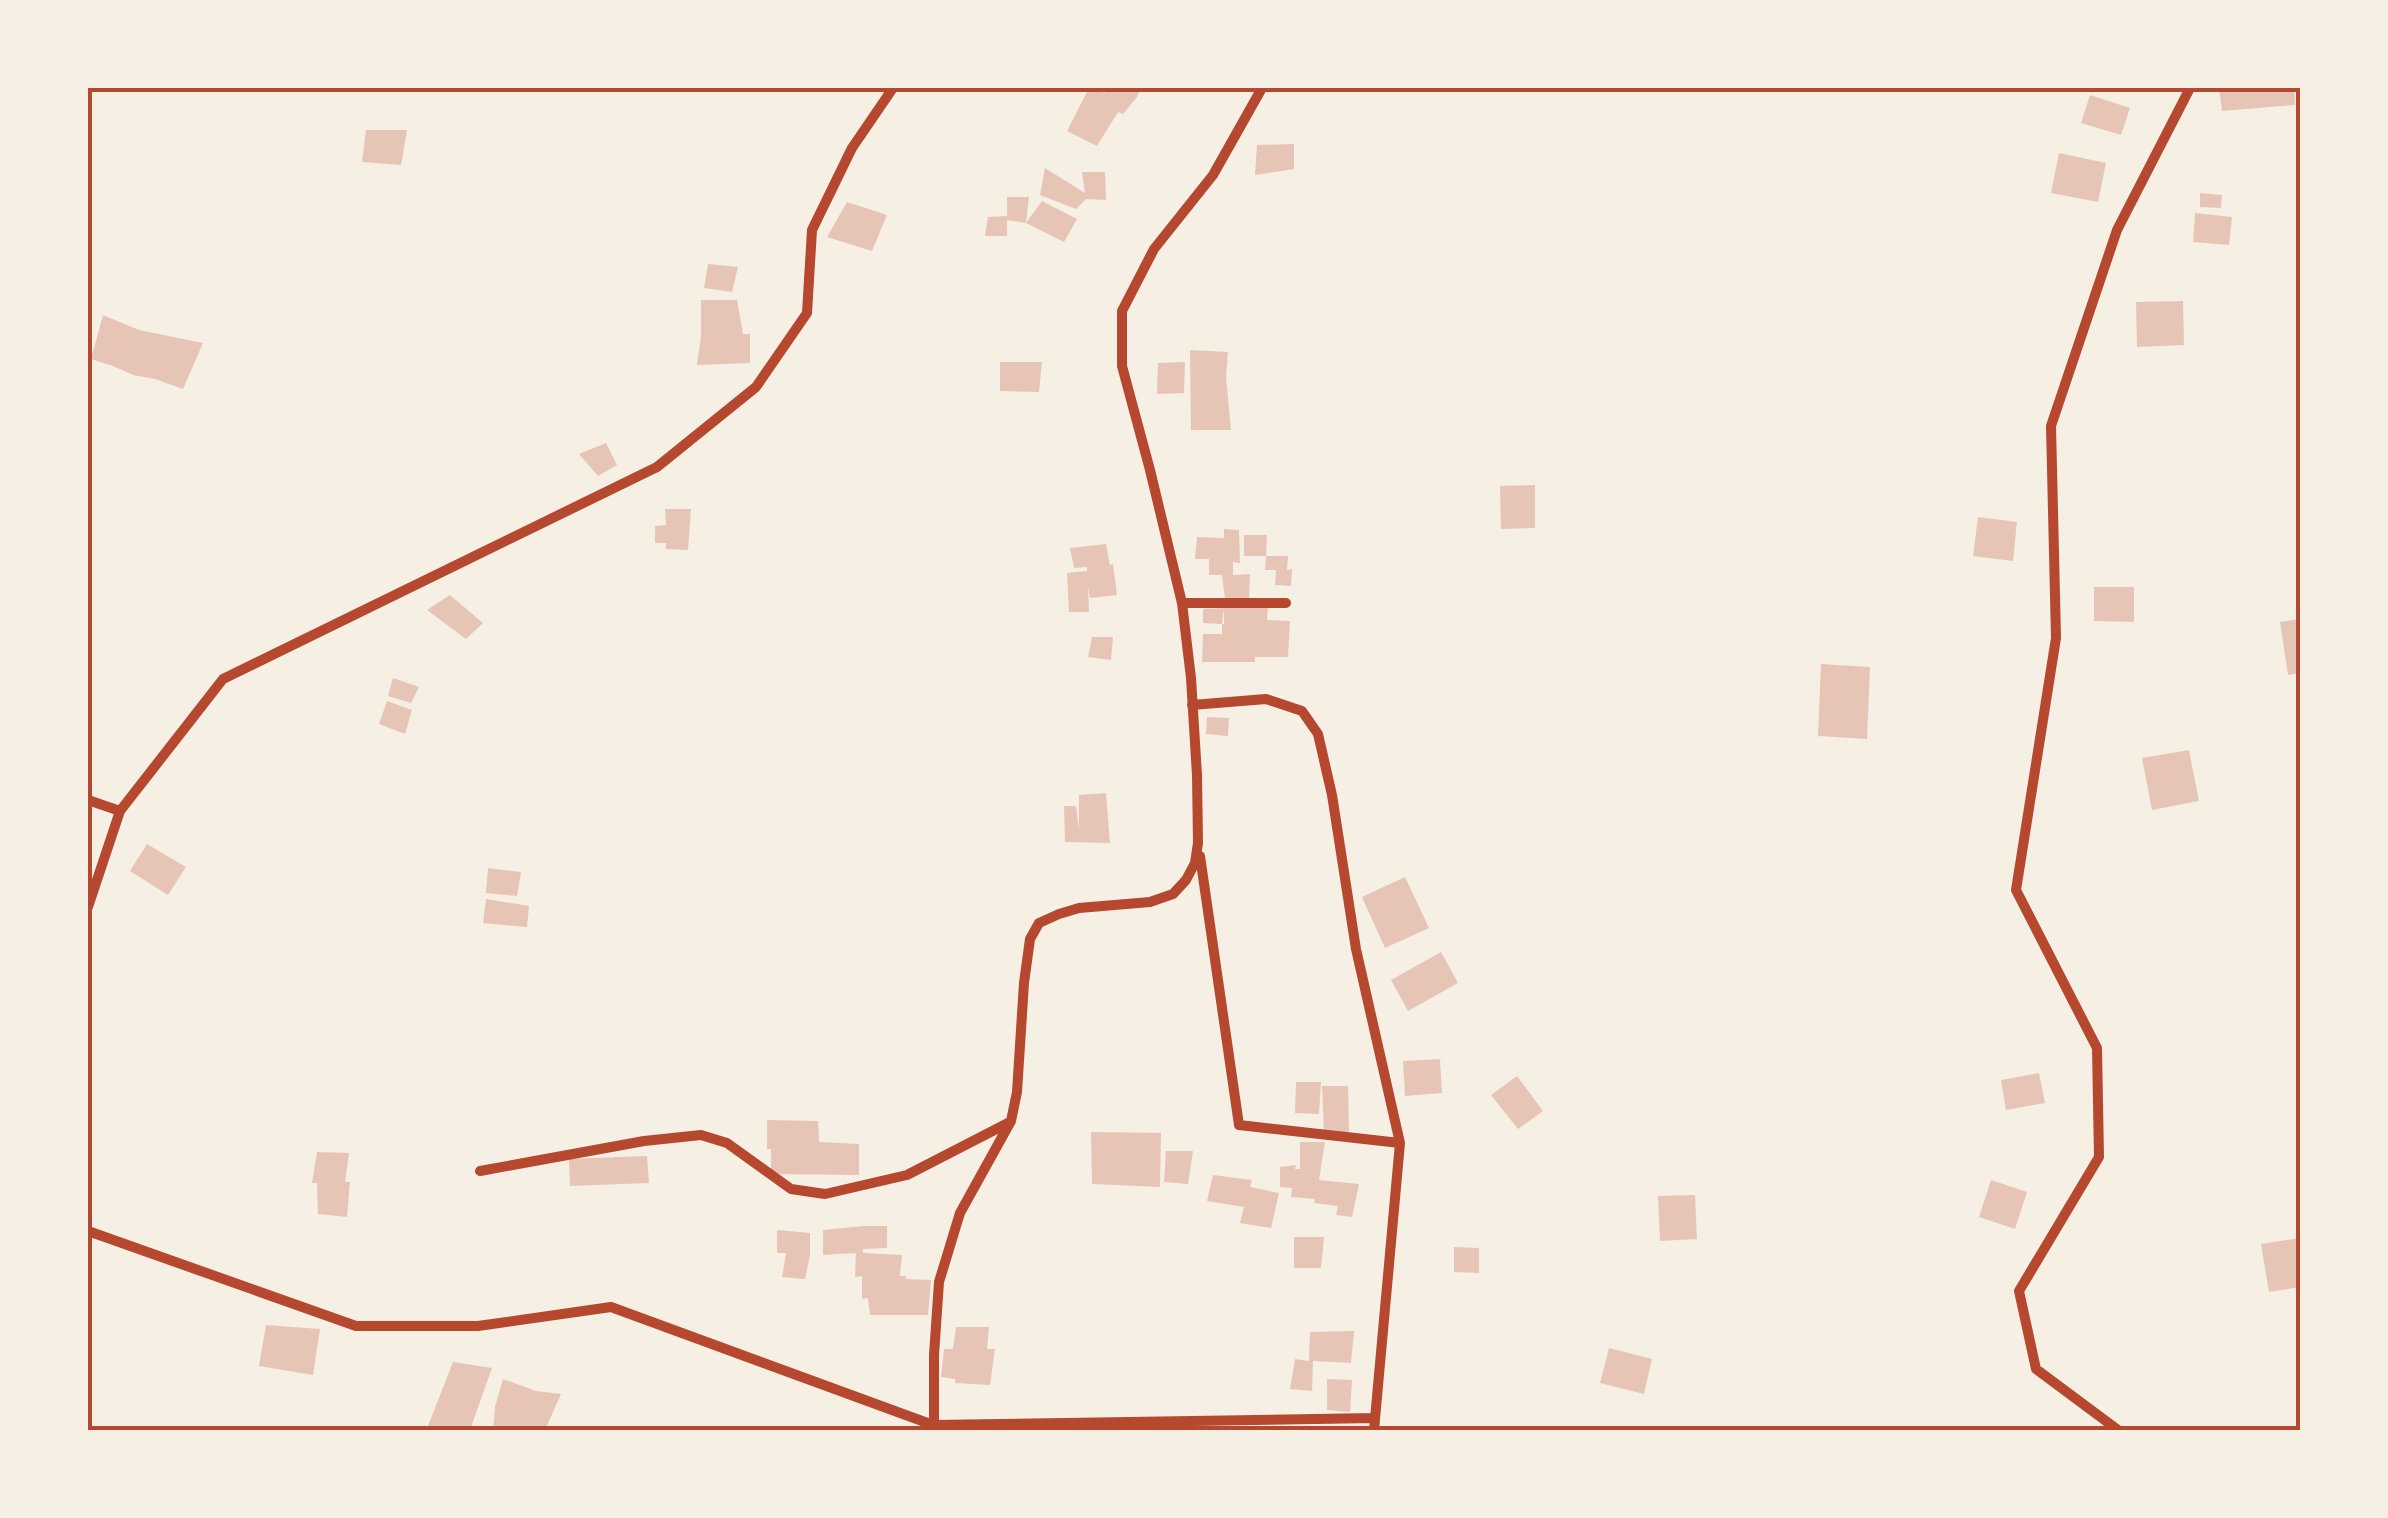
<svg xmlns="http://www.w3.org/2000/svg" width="2388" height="1518" viewBox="0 0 2388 1518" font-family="Mulish,sans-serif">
<rect width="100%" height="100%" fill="#f6efe4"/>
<path fill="#e6c5b7" d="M1089 88H1107L1102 96 1109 88H1141L1137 97 1123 114 1118 112 1097 146 1067 131Z
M2219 88H2294L2295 105 2222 111Z
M2090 95 2130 108 2121 135 2081 123Z
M366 130H407L401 165 362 162Z
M1294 144V169L1255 175 1257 145Z
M2059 153 2106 163 2098 202 2051 193Z
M1045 168 1085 193 1082 172H1105L1106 200 1086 199 1076 209 1040 195Z
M2200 193 2222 195 2221 208 2200 207Z
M1007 197H1029L1026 223 1007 220V236H985L988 217 1007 216Z
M1042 201 1077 219 1064 242 1026 223Z
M847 202 887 215 872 251 827 237Z
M2195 213 2232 217 2229 245 2193 242Z
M708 264 738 267 732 292 704 288Z
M701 300H737L743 334H750V363L697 365 701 335Z
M2183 301 2184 345 2137 347 2136 302Z
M103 315 139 330 203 343 183 389 155 379 133 375 113 366 91 359Z
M1190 350 1228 352 1226 378 1231 430H1191Z
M1000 362H1042L1039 392 1000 391Z
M1185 362 1184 393 1157 394 1158 363Z
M606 443 617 465 598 476 579 454Z
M1535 485V528L1501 529 1500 486Z
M665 509H691L688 550 666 549V543H655V526L666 525Z
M1978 517 2017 522 2013 561 1973 556Z
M1224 529 1239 530 1240 563 1233 562V575L1250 574 1249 598 1225 599 1222 575H1209V559H1195L1197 537 1224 538Z
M1244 535H1267L1266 556H1244Z
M1106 544 1110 565 1113 564 1117 595 1090 598 1088 587 1089 612H1069L1067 573 1087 571V567L1074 568 1070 548Z
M1266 556H1288L1287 570 1292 569 1291 586 1275 585 1276 570H1265Z
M2094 587H2134V622L2094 621Z
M450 595 483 623 466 639 427 610Z
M1224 608H1268L1267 620 1290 621 1288 657H1255V662H1202L1203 634H1222V624H1224V608L1222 624 1203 623V609Z
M2300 619V673L2288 675 2280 622Z
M1092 637H1113L1111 660 1088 657Z
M1821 664 1870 667 1867 739 1818 736Z
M393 678 419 687 411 703 388 696Z
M387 701 412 710 405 734 379 724Z
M1207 717 1229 718 1228 736 1206 734Z
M2189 750 2199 801 2152 810 2142 758Z
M1106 793 1110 843 1065 842 1064 806H1076L1079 830V795Z
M147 844 186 867 168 895 130 871Z
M488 868 521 872 517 896 486 893Z
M1405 877 1429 928 1385 948 1362 897Z
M486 899 529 906 527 927 483 923Z
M1441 952 1458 983 1408 1011 1391 980Z
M1440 1059 1442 1093 1405 1096 1403 1061Z
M2039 1073 2045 1103 2006 1110 2001 1080Z
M1517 1076 1543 1111 1518 1129 1491 1095Z
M1296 1082H1321L1319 1114 1295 1113Z
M1322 1086H1348L1349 1133H1324Z
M767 1120 818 1121 819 1142 859 1144V1175L771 1174V1149H767Z
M1091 1132 1161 1133 1160 1187 1092 1184Z
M1300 1142H1325L1319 1180 1359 1184 1352 1217 1336 1215 1338 1206 1314 1203 1315 1199 1291 1197 1292 1188 1280 1187V1167L1296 1165 1295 1169H1300Z
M1166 1151H1193L1188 1184 1164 1182Z
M317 1152 349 1153 345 1182H350L347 1217 318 1214 317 1183H312Z
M647 1156 649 1183 570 1186 569 1159Z
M1213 1175 1252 1180 1250 1187 1279 1193 1271 1228 1240 1223 1244 1207 1207 1201Z
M1991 1180 2027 1192 2015 1229 1979 1217Z
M1695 1195 1697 1239 1660 1241 1658 1196Z
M864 1226H887V1248L863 1249V1253L902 1255 900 1276H906V1279L931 1280 928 1315H870L868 1298 862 1299V1276L855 1277 856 1253 823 1255V1230Z
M777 1230 810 1233V1255L805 1279 782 1277 786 1253H777Z
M1294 1237H1324L1321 1268H1294Z
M2300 1238V1287L2269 1292 2261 1244Z
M1454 1247 1479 1248V1273L1454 1272Z
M266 1325 320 1329 313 1375 259 1366Z
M956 1327H989L987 1349H995L990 1385 955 1383V1379L941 1377 944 1349H953Z
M1354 1331 1351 1363 1313 1361 1312 1391 1290 1389 1295 1359 1309 1361 1310 1332Z
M1609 1348 1652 1359 1644 1394 1600 1383Z
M453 1362 492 1368 470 1430 428 1426Z
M503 1379 536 1391 561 1394 545 1430H493L495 1407Z
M1327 1379 1352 1380 1350 1412 1327 1410Z"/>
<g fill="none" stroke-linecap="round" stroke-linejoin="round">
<path stroke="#b5482f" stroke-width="10" d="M1182 603H1286
M1192 705 1266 699 1302 711 1318 734 1332 795 1356 949 1400 1143 1374 1430
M88 800 120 811
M1200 856 1239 1125 1400 1143
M88 907 120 811 223 679 657 467 756 387 807 313 812 230 852 148 893 88
M480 1171 644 1141 701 1135 727 1143 791 1189 825 1194 907 1175 1010 1122
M88 1231 356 1326H478L611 1307 933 1425 1375 1418
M934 1430V1355L939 1282 960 1213 1011 1121 1017 1092 1024 983 1030 939 1039 923 1059 914 1079 908 1150 902 1173 894 1186 880 1195 863 1198 843 1197 775 1191 678 1182 603 1150 470 1122 366V311L1154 249 1213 175 1262 88
M2118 1430 2036 1369 2019 1291 2099 1157 2097 1048 2016 890 2056 638 2051 426 2117 230 2190 88"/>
</g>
<rect width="2388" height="1518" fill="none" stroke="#f6efe4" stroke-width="180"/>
<rect x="90" y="90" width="2208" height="1338" fill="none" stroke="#b5482f" stroke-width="4"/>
</svg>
